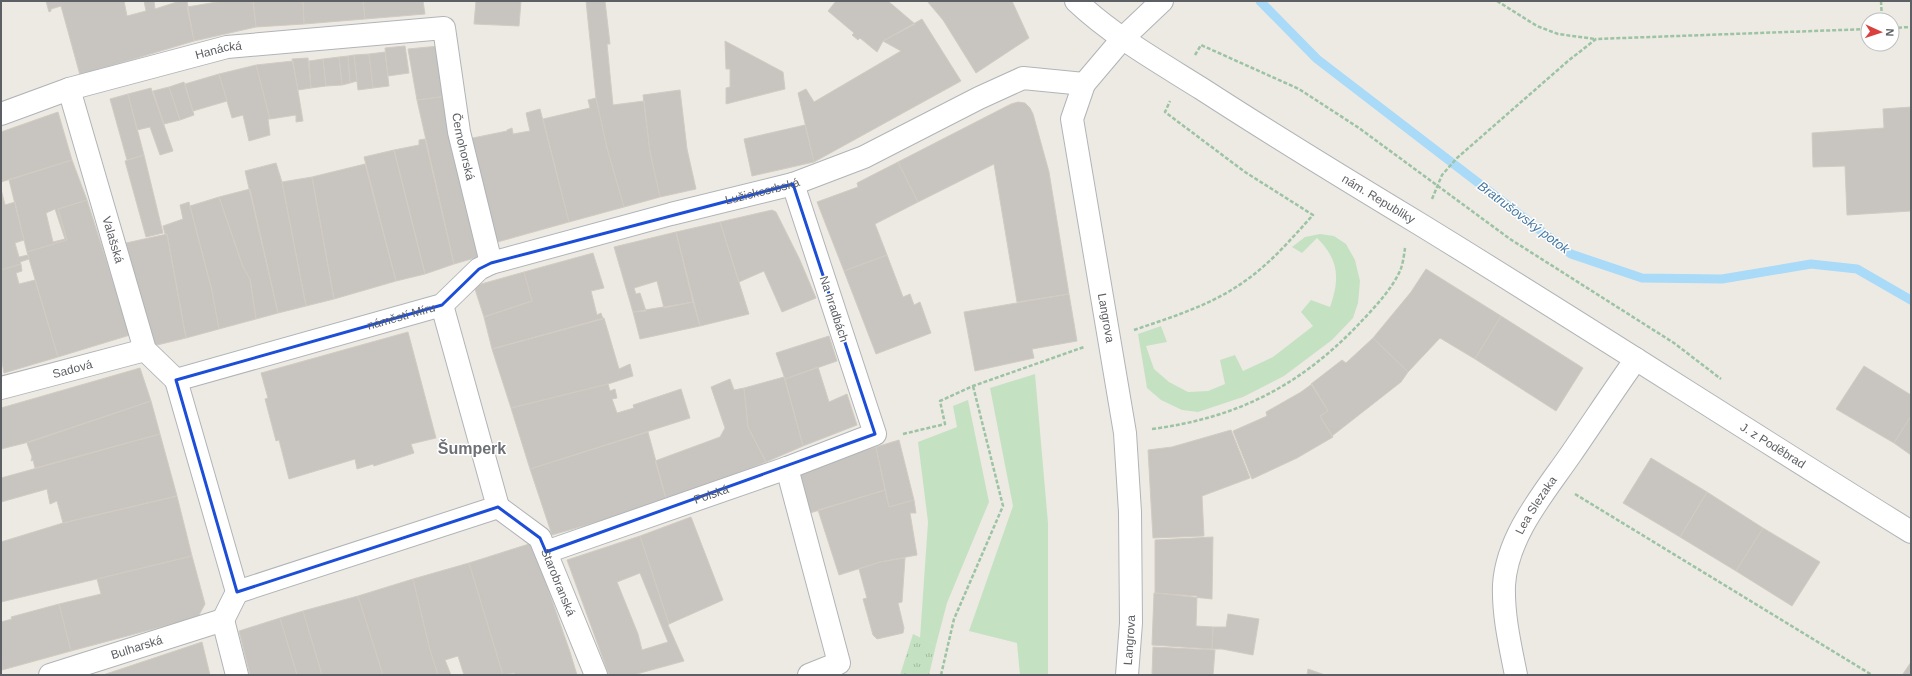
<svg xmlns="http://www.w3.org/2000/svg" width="1912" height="676" viewBox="0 0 1912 676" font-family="Arial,sans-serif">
<defs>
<pattern id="park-tufts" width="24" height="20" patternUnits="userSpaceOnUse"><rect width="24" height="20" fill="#c4e2c2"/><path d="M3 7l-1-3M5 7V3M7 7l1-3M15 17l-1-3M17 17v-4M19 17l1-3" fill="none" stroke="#a2baa1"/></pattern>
</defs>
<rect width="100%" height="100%" fill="#edeae4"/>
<path fill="#c4e2c2" d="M1320 234 1334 236 1346 244 1355 260 1360 281 1358 303 1353 318 1332 340 1284 376 1243 397 1198 412 1182 410 1161 400 1147 388 1138 334 1161 326 1167 342 1146 346 1154 369 1169 382 1188 392 1208 391 1225 384 1220 360 1235 355 1243 371 1273 357 1313 326 1301 312 1311 300 1330 307C1340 278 1339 260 1317 238L1302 253 1292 247 1305 237Z
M1035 374 1048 523V675H1020L1017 643 969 631 1013 506 990 388Z
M968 400 989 502 947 603 936 645 920 638 928 522 918 442 957 427 953 406Z"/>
<path fill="url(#park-tufts)" d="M913 634 936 645 929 675H900Z"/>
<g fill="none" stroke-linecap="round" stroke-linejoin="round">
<path stroke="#a9daf7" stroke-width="9" d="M1260 1 1317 59 1571 254 1642 278 1722 279 1811 264 1857 269 1911 300"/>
</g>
<path fill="#c8c5c0" stroke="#d1ccc2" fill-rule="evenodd" d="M46 1H124L127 16 146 11 144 1H154L155 9 180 1H187L194 41 80 75 61 6 51 9V11L49 12Z
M223 1H253L256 27 194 41 187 7Z
M253 1H303L304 24 256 27Z
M303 1H363L365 19 304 24Z
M363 1H423L425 14 365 19Z
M476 1H521L519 26 474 24Z
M586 1H605L610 44H607L613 105 644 101 650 152 660 197 624 207 607 148 596 98Z
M836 1H888L915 24 883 41 877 52 860 38 858 40 852 35 854 33 828 11Z
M927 1H1012L1029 38 976 73 943 20Z
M922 19 961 81 814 162 798 93 806 89 814 102 901 51 883 41Z
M725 41 783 72 785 89 726 104V88L730 87V69H726Z
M405 46 409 73 388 76 385 48Z
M439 46 448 96 417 100 408 49Z
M385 52 389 86 373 88 369 54Z
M369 54 373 88 358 90 354 55Z
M354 55 357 81 350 83 348 56Z
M348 56 350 83 342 85 339 57Z
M339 57 342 85 326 86 323 59Z
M308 58 311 88 298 90 292 59Z
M323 59 326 86 311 88 309 61Z
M293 61 303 121 296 122V115L270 119 256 65Z
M256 65 270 119H268L270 135 249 141 243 115 232 118 219 74Z
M219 74 227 101 193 111 185 84Z
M184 82 194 115 180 120 169 87Z
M169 87 180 120 164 124 153 91Z
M151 88 173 151 160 155 150 127 137 130 128 94Z
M680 90 687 149 696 189 660 197 650 152 643 95Z
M128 94 144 155 127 160 110 99Z
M448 96 485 255 454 264 417 100Z
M596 98 607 148 624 207 569 222 543 119 590 108 588 100Z
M1018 102 1025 103 1030 108 1033 114 1049 172 1069 294 1017 302 994 164 918 202 898 162 1011 104Z
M1911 107V211L1847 215 1845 166 1813 167 1812 133 1884 128 1883 109Z
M540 109 569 222 494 243 468 139 507 131V130L512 128 513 134 530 131 526 113Z
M58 112 72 160 1 182V132Z
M805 125 814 162 752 176 744 139Z
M425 139 454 264 425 274 394 150 419 145V140Z
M394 150 425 274 396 281 364 157Z
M144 155 163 233 146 237 125 161Z
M72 160 87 200 58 209 67 240 27 252 9 180ZM55 209 65 239 53 242 46 213Z
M898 162 918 202 875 224 887 255 844 271 817 202 858 187 857 183Z
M276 163 282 182 306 306 278 313 245 171Z
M365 164 396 281 334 299 312 177Z
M312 177 334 299 306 306 282 182Z
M1 189 5 205 15 202 24 240 15 243 19 257 28 255 29 259 20 262 21 264 1 270Z
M250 189 278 313 256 319 250 279 243 267 219 197Z
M219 197 243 267 250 279 256 319 219 329 212 291 190 206Z
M87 200 130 335 58 357 27 252 67 240 58 209Z
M189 202 212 291 219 329 186 338 167 234H165L163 226 183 219 180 205Z
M772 210 776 212 799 258 816 298 782 312 764 271 739 282 720 222Z
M720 222 749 314 700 326 676 232Z
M676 232 693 302 664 308 657 281 634 288 636 294 640 293 646 311 633 312 614 247Z
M167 234 186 338 153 346 126 243Z
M593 253 604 288 591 291 597 315 601 313 603 319 492 349 484 317 532 301 524 272Z
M887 255 903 297 910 294 914 305 920 302 931 333 876 354 844 271Z
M21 264 22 271 16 273 19 284 35 280 58 357 4 373 1 357V270Z
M1426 269 1501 316 1475 359 1440 338 1408 372 1373 338 1411 292Z
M524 272 532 301 484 317 474 286Z
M1069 294 1077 341 1032 349 1034 358 975 371 964 312Z
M693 302 700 326 640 339 633 312Z
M1501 316 1583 368 1556 411 1475 359Z
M604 318 619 369 630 364 633 376 608 384 511 408 492 349Z
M408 332 436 438 411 444 414 453 374 466 373 464 357 469 355 459 289 479 279 440 276 441 265 399 268 398 261 373Z
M829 336 837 361 785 379 776 353Z
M1373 338 1408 372 1401 382 1332 436 1320 416 1328 411 1311 384 1342 360 1346 363Z
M1864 366 1911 395V416L1894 443 1836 409Z
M818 367 829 402 847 394 857 425 803 446 785 379Z
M140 368 151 401 25 443 1 449V408Z
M784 377 803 446 766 462 748 427 744 388Z
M730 379 734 390 744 388 748 427 766 462 667 502 655 461 720 437 725 428 711 387Z
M608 384 610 391 615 389 617 398 612 399 617 413 634 408 633 405 681 389 690 418 530 469 511 408Z
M1312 384 1328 411 1320 416 1333 437 1297 458 1252 479 1233 431 1267 416 1266 412 1301 392Z
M151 401 160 434 35 468 33 460 31 461 32 457 27 443Z
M1911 416V455L1894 443Z
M1231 430 1250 478 1202 496 1204 536 1153 538 1148 450 1172 447Z
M648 432 667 502 552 535 530 469Z
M160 434 177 496 63 523 57 501 50 504 47 489 1 502V478Z
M899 440 914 500 889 507 876 447Z
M876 447 885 490 810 513 798 470Z
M1651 458 1707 492 1680 537 1623 503Z
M885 490 889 507 914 500 916 513H910L917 555 880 562 839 575 818 510Z
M1707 492 1763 528 1736 571 1680 537Z
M177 496 192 556 1 602V542L63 523Z
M691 517 723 600 669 624 640 536Z
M1763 528 1820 562 1792 606 1736 571Z
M640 536 669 624 668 625 684 661 633 675H609L567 560ZM640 573 668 642 642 650 638 634 617 582Z
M1213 537 1212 599 1155 593V540Z
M532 543 570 652 577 675H515L514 673 503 675 469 563Z
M192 556 205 604 198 617 71 651 59 604 101 594 97 579Z
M905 558 902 602 898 603 904 628 903 633 877 639 873 635 863 599 867 598 859 569 880 562Z
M469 563 503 675H464L458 656 445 660 451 675H438L430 650 413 579Z
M413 579 430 650 438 675H383L358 596Z
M1154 593 1197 596 1196 626 1213 627 1212 649 1152 645Z
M358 596 383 675H322L303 611Z
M59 604 71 651 2 670 1 622 12 619 11 617Z
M303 611 322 675H297L280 618Z
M1228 614 1259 619 1253 655 1222 649H1212L1213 627H1226Z
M280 618 297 675H250L239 631Z
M202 642 210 675H103Z
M1153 647 1215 650 1213 675H1152Z
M1911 662V675H1906L1903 674Z
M1308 669 1325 675H1307Z"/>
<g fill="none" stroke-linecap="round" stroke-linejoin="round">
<defs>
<g id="minor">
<path id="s1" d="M1076 1C1113 36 1159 62 1202 89 1273 135 1345 179 1418 223 1583 324 1746 430 1911 532"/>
<path id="s2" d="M69 89 145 350 176 380"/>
<path id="s3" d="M1 114 69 89 227 47 444 28 459 132 491 263"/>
<path id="s4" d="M176 380 442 305 479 269 491 263 671 214 793 184 864 157 979 98 1023 78 1084 84"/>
<path d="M176 380 237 592 223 620"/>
<path id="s5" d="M1 388 145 350"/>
<path d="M787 468 839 663 809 675"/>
<path id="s6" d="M498 507 540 538 596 675"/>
<path id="s7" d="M546 552 787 468 875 434 793 184"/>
<path d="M237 592 498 507 442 305"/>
<path d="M223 620 237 675"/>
<path id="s8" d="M50 675 223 620"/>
<path id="s9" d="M1127 675 1131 623 1130 512 1125 433 1072 119 1084 84 1123 38 1162 1"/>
<path id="s10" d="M1516 675C1510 645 1503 615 1504 585 1507 536 1544 493 1571 454 1593 422 1614 390 1636 359"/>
</g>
</defs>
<use href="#minor" stroke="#b1b4b7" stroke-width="24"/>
<path stroke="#9cc3a4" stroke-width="2.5" stroke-dasharray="4 2" stroke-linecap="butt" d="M1497 1 1537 26 1558 34 1595 39
M1881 1 1882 20
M1892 28 1911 27
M1195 55 1201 45 1299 89 1359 128 1510 239 1674 343 1721 379
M1432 199 1442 175 1457 158 1568 61 1596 39 1868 29
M1134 330C1172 317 1212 305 1245 281 1271 263 1292 238 1313 215L1245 172 1165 112 1170 101
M1152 429C1236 418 1298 387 1357 326 1372 310 1390 292 1400 271 1403 264 1404 255 1405 248
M903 434 945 424 940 401 973 386 1084 347
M1575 494 1872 675
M941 675 954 619 1003 506 973 386"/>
<use href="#minor" stroke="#fff" stroke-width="22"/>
</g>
<path fill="none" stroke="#1d4ed8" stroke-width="3" stroke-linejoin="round" d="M793 184 875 434 546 552 540 538 498 507 237 592 176 380 442 305 479 269 491 263Z"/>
<g text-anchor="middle" stroke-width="3" stroke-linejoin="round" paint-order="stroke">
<g font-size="12" fill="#5c5f63" stroke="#fff">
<text dy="4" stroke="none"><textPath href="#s3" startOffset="227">Hanácká</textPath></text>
<text dy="4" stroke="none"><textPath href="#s3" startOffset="574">Černohorská</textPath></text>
<text dy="4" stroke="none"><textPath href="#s4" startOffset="622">Lužickosrbská</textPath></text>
<text dy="4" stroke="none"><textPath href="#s1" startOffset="362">nám. Republiky</textPath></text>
<text dy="4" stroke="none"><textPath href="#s2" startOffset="157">Valašská</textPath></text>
<text transform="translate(834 309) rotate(72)" y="4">Na hradbách</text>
<text dy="4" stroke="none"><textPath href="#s4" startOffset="234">náměstí Míru</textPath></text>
<text transform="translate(1106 318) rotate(80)" y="4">Langrova</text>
<text dy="4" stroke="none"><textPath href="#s5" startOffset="74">Sadová</textPath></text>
<text dy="4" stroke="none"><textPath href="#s1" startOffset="827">J. z Poděbrad</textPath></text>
<text dy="4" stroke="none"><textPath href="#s7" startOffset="175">Polská</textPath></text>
<text dy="4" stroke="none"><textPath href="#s10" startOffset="178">Lea Slezaka</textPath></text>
<text dy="4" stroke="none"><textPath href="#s6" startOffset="100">Starobranská</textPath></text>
<text dy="4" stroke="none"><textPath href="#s9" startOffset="35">Langrova</textPath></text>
<text dy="4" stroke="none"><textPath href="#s8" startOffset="91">Bulharská</textPath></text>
</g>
<g font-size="13" font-style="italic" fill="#45769f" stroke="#fff">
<text transform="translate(1524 217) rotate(37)" y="5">Bratrušovský potok</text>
</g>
<g font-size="16" font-weight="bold" fill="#6d7175" stroke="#fff">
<text x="472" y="454">Šumperk</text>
</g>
</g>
<rect width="1912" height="676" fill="none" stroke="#5c5f63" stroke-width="4"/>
<g transform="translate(1880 32) rotate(93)"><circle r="19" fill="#ffffff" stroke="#bebfc1"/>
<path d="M0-3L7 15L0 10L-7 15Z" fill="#da403d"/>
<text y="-6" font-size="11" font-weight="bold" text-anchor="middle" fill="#5c5f63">N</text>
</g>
</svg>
